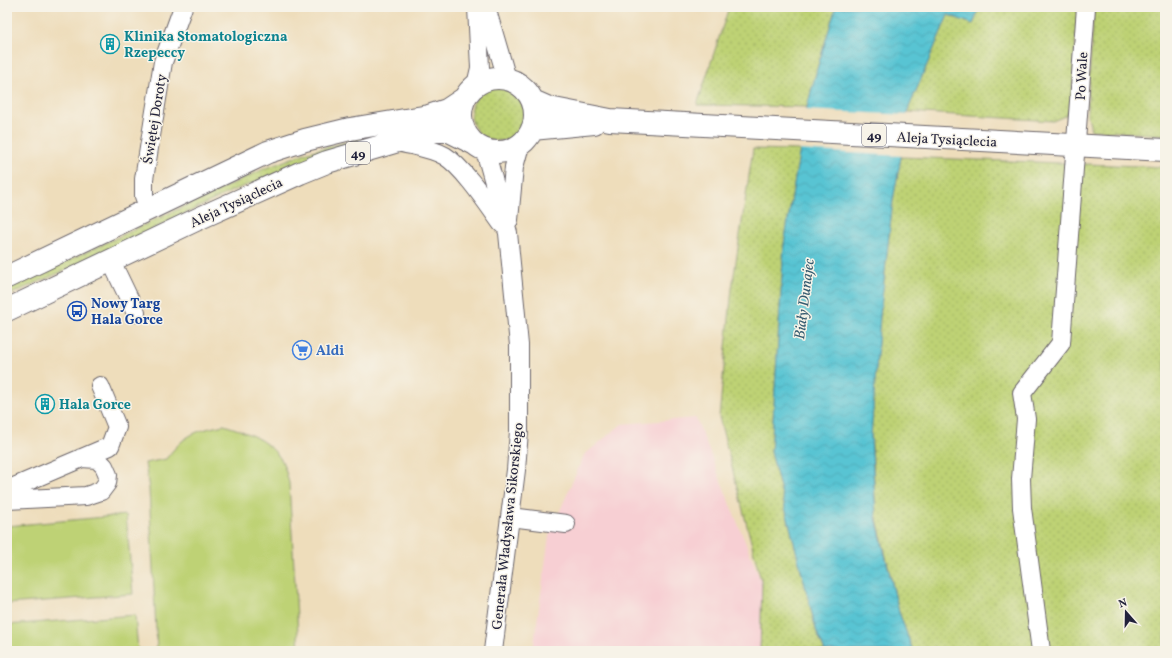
<svg xmlns="http://www.w3.org/2000/svg" width="1172" height="658" viewBox="0 0 1172 658" font-family="Vollkorn,serif">
<defs>
<pattern id="grass-dots" width="8" height="8" patternUnits="userSpaceOnUse"><rect width="8" height="8" fill="#bed275"/><path d="M2 2h.1M6 6h.1" fill="none" stroke="#a3b466" stroke-width="1.8" stroke-linecap="round"/></pattern>
<pattern id="water-waves" width="16" height="10" patternUnits="userSpaceOnUse"><rect width="16" height="10" fill="#59c4d3"/><path d="M0 5q4-4 8 0t8 0" fill="none" stroke="#4da8b6"/></pattern>
</defs>
<rect width="100%" height="100%" fill="#f7f3e8"/>
<filter id="ink" filterUnits="userSpaceOnUse"><feTurbulence type="fractalNoise" baseFrequency=".025" numOctaves="2"/><feDisplacementMap in="SourceGraphic" scale="8" xChannelSelector="R" yChannelSelector="G"/><feConvolveMatrix kernelMatrix="1 2 1 2 8 2 1 2 1" color-interpolation-filters="sRGB"/></filter>
<filter id="wash" filterUnits="userSpaceOnUse"><feTurbulence type="fractalNoise" baseFrequency=".012" numOctaves="4" result="noise"/><feDisplacementMap in="SourceGraphic" scale="16" xChannelSelector="R" yChannelSelector="G"/><feGaussianBlur stdDeviation="0.9" result="paint"/><feColorMatrix in="noise" values="0 0 0 0 0 0 0 0 0 0 0 0 0 0 0 0 0 1.4 0 .05"/><feComposite in="paint" operator="in"/></filter>
<g filter="url(#wash)">
<rect width="100%" height="100%" fill="#edb"/>
<path fill="#f7cfd3" d="M696 418 762 584 760 651H533L549 536 584 455 622 424Z"/>
<path fill="url(#grass-dots)" stroke="#707a58" d="M729 7H836L817 69 807 107 697 105Z
M980 7H1078L1072 97 1067 115 1053 121 907 112 948 15 973 24Z
M1094 7H1165V135L1091 130 1087 112Z
M471 114a27 27 0 1 1 54 0a27 27 0 1 1-54 0Z
M373 135 379 137 234 190 93 258 7 296V289L266 168 308 152Z
M753 149 800 150 784 244 771 452 817 633 825 651H760L762 584 719 417 732 288Z
M901 157 1165 167V651H913L899 612 876 514 871 430 880 316 893 200Z"/>
<path fill="#bed275" stroke="#707a58" d="M224 425C246 432 269 440 282 461 285 467 287 476 289 483L299 651H157L149 489 145 463 166 459C185 434 195 431 224 425Z
M126 515 133 594 7 604V526Z
M135 615 138 651H9L7 625Z"/>
<path fill="url(#water-waves)" stroke="#3e7387" d="M836 7H980L973 24 948 15 907 112 901 157 893 200 880 316 871 437 876 518 899 612 913 651H825L817 633 771 452 784 244 807 107 817 69Z"/>
<path fill="#edb" d="M804 110 908 115 903 156 798 150Z"/>
</g>
<g filter="url(#ink)">
<g fill="none" stroke-linecap="round" stroke-linejoin="round">
<defs>
<path id="minor" d="M486 7 507 79
M476 85 480 68 477 7
M398 142C413 146 431 148 445 156 464 168 489 206 502 224
M485 150 508 233 519 345V431L516 470 493 651
M149 210 144 196V179L163 62 183 7
M509 220 514 167 520 145
M111 261 136 313
M7 490 110 446 117 427 100 386
M7 500 86 496 101 491 107 483 108 475 104 466 97 459 81 458
M511 517 566 524
M1041 651 1022 508 1021 479 1026 419 1022 393 1061 343 1086 7"/>
<path id="major" d="M461 115a37 37 0 1 1 74 0a37 37 0 1 1-74 0Z
M533 101 549 108 610 120 1165 150
M532 129 594 123
M7 277 268 152 305 140 350 129 429 116 447 110 465 98
M7 310 200 218 300 173 327 162 432 131H449L473 143"/>
</defs>
<use href="#minor" stroke="#696368" stroke-width="20"/>
<use href="#major" stroke="#696368" stroke-width="24"/>
<use href="#minor" stroke="#fff" stroke-width="18"/>
<use href="#major" stroke="#fff" stroke-width="22"/>
</g>
</g>
<defs>
<symbol id="building-ring" viewBox="-11 -11 22 22"><circle r="9.5" fill="#f7f3e8" stroke="#0f9aa8" stroke-width="1.5"/><path d="M-4-6H4V6H1V3H-1V6H-4ZM-2.5-4.3h1.7v1.8h-1.7ZM.8-4.3h1.7v1.8H.8ZM-2.5-1h1.7V.8h-1.7ZM.8-1h1.7V.8H.8Z" fill="#0f9aa8"/></symbol>
<symbol id="bus-ring" viewBox="-11 -11 22 22"><circle r="9.5" fill="#f7f3e8" stroke="#1a4fb4" stroke-width="1.5"/><path d="M-5-6H5V4H4V6H2V4H-2V6H-4V4H-5ZM-3.5-4V0h7V-4ZM-3.5 1.2v1.5H-2V1.2ZM2 1.2v1.5H3.5V1.2Z" fill="#1a4fb4"/></symbol>
<symbol id="supermarket-ring" viewBox="-11 -11 22 22"><circle r="9.5" fill="#f7f3e8" stroke="#3f7fe0" stroke-width="1.5"/><path d="M-6-5.5h2.5l.6 2H6L4.5 2H-2.5L-4.4-4H-6ZM-1.5 3.2a1.3 1.3 0 1 0 .1 0ZM3 3.2a1.3 1.3 0 1 0 .1 0Z" fill="#3f7fe0"/></symbol>
</defs>
<g fill-rule="evenodd">
<use href="#building-ring" x="99" y="33" width="22" height="22"/>
<use href="#bus-ring" x="66" y="300" width="22" height="22"/>
<use href="#supermarket-ring" x="291" y="339" width="22" height="22"/>
<use href="#building-ring" x="34" y="393" width="22" height="22"/>
</g>
<g text-anchor="middle" stroke-width="3" stroke-linejoin="round" paint-order="stroke">
<g fill="#f7f3e8" stroke="#62616f" stroke-width="1">
<rect x="862" y="124" width="24" height="22" rx="3"/>
<rect x="346" y="142" width="24" height="22" rx="3"/>
</g>
<g font-size="13" font-weight="bold" fill="#22223b">
<text x="874" y="140">49</text>
<text x="358" y="158">49</text>
</g>
<g font-size="14" font-weight="bold" fill="#0d838f" stroke="#f7f3e8" text-anchor="start">
<text x="124" y="41">Klinika Stomatologiczna<tspan x="124" dy="16">Rzepeccy</tspan></text>
<text x="59" y="409">Hala Gorce</text>
</g>
<g font-size="14" fill="#22223b" stroke="#f7f3e8">
<text transform="translate(1081 76) rotate(-87)" y="5">Po Wale</text>
<text transform="translate(154 119) rotate(-81)" y="5">Świętej Doroty</text>
<text transform="translate(947 139) rotate(3)" y="5">Aleja Tysiąclecia</text>
<text transform="translate(236 202) rotate(-25)" y="5">Aleja Tysiąclecia</text>
<text transform="translate(507 526) rotate(-84)" y="5">Generała Władysława Sikorskiego</text>
</g>
<g font-size="14" font-weight="bold" fill="#164399" stroke="#f7f3e8" text-anchor="start">
<text x="91" y="308">Nowy Targ<tspan x="91" dy="16">Hala Gorce</tspan></text>
</g>
<g font-size="14" font-weight="bold" fill="#366cbe" stroke="#f7f3e8" text-anchor="start">
<text x="316" y="355">Aldi</text>
</g>
<g font-size="15" font-style="italic" fill="#355b70" stroke="#f7f3e8">
<text transform="translate(804 299) rotate(-83)" y="5">Biały Dunajec</text>
</g>
</g>
<rect width="1172" height="658" fill="none" stroke="#f7f3e8" stroke-width="24"/>
<g transform="translate(1126 612) rotate(340)" stroke="#f7f3e8" stroke-width="3" paint-order="stroke">
<path d="M0-3L7 15L0 10L-7 15Z" fill="#22223b"/>
<text y="-6" font-size="11" font-weight="bold" text-anchor="middle" fill="#22223b">N</text>
</g>
</svg>
